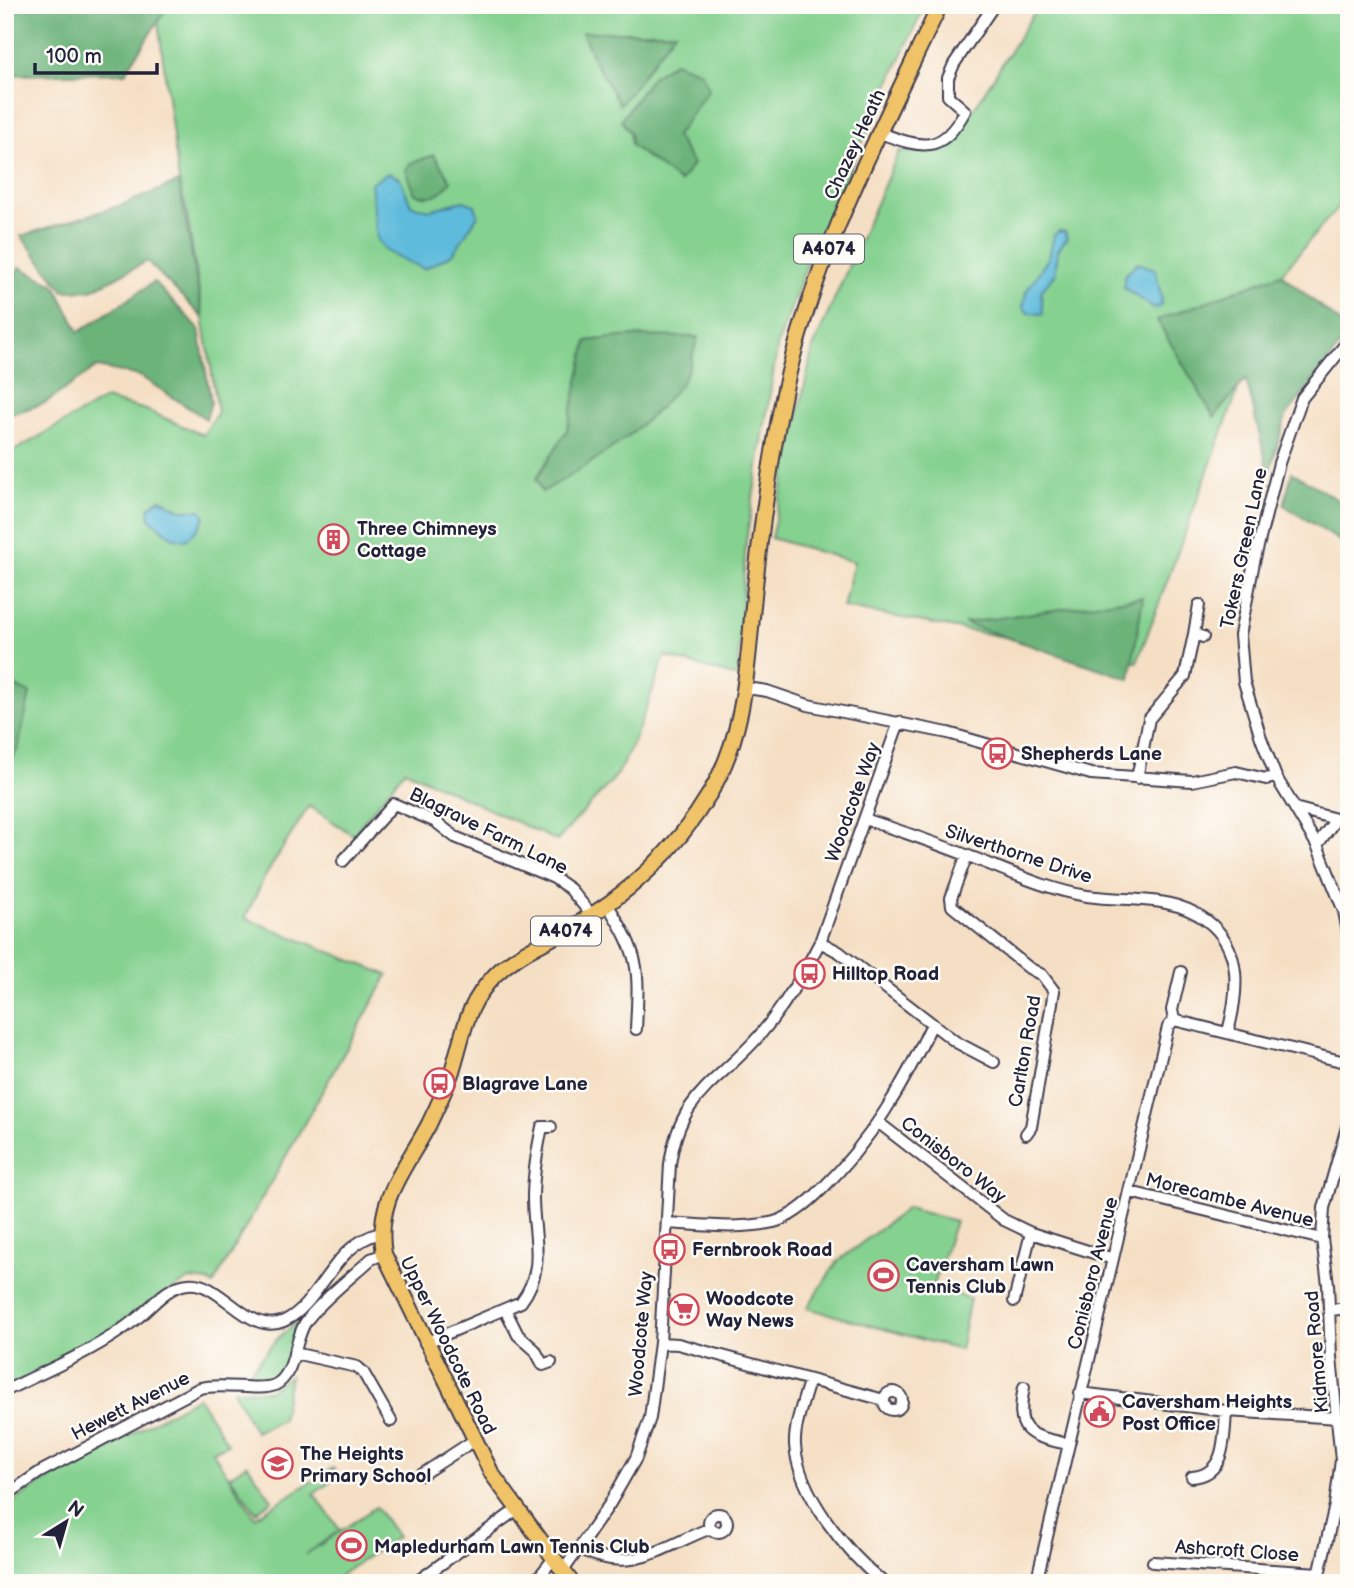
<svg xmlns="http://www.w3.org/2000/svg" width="1354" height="1588" viewBox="0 0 1354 1588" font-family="'Balsamiq Sans',sans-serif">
<rect width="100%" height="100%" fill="#fdfcf7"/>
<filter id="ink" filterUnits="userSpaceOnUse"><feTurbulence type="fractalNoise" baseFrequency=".0143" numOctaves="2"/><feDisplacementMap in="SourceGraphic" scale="14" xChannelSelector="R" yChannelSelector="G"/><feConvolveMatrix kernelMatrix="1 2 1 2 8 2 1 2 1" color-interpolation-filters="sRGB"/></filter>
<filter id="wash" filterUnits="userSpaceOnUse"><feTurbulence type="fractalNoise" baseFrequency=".00686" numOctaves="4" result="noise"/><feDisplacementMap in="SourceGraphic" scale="28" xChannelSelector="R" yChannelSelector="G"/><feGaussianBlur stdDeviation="1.57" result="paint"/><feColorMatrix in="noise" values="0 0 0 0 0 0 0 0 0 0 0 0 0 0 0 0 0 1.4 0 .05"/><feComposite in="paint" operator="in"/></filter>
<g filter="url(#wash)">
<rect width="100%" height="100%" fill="#f5dfc4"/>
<path fill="#85d190" stroke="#547a66" stroke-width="2" d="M156 5H925L811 253 778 343 746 541 737 677 665 656 635 738 618 774 557 841 405 770 353 835 309 806 264 878 245 918 388 975 213 1285 208 1281 189 1279 132 1318 5 1390V456L105 399 146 410 203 435 218 412 186 208 179 182Z
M1039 5H1349V194L1281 274 1137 662 843 607 854 562 771 538 813 348 899 151 935 152 957 136Z
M907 1208 955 1221 933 1288 970 1298 960 1350 807 1308 837 1262Z
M295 1324 300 1330C287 1361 287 1387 247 1382L248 1374 277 1339Z
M290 1376 282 1420 255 1432 233 1390 268 1391Z
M198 1397 228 1444 212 1451 255 1517 333 1468 338 1476 314 1494 340 1530 305 1555 376 1507 397 1537 329 1583H5V1507L42 1483Z
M247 1464 272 1500 256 1512 230 1476Z"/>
<path fill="#6cb37a" stroke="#476a5a" stroke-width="2" d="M5 5H163L164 12 125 73 5 75Z
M582 32H675L620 105 596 64Z
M674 62 701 72 709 89 676 136 693 164 680 182 631 145 630 133 621 120 652 77Z
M434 155 451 181C441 194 432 200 415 194L406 170 411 163Z
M179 182 203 318 147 261 92 290 64 291 21 236 122 205Z
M19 267 55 285 79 332 154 282 199 329 211 402 206 419 140 376 97 367 45 403 5 416V300Z
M1281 274 1349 330V334L1286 416 1269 474 1246 379 1214 417 1157 320Z
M630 336 698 337C693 351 690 371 681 383 645 430 593 463 542 492L536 479 567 430 587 341Z
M1292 472 1349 507V547L1284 505Z
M1143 597 1130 679 964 623Z
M5 682 30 693 18 749 8 764 5 763Z"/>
<path fill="#5ebbdc" stroke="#406e8c" stroke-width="2" d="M388 173 400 178 411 205 429 210 463 201 475 205 478 215 453 254 424 269 387 252 377 239 371 183Z
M1059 231 1065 232 1067 238 1058 250 1055 275 1041 291 1043 314 1028 313 1023 307 1026 292 1049 257 1054 235Z
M1137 263 1155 269 1162 299 1160 307 1154 308 1124 288V276Z
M160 499 181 510H201L205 516 198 529 186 540 174 538 150 519 149 508Z"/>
</g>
<g filter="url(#ink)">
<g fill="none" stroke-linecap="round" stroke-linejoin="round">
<defs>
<path id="minor" d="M880 133C922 148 941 155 965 111L948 96V78L954 64 994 5
M1349 340 1302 398 1279 463 1254 562 1240 635 1244 682 1261 738 1276 777 1317 845 1344 911 1349 938
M1194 634 1199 605
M747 688 767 691 808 705 948 733 1091 774 1192 781 1236 772 1266 779 1276 777
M1137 778 1149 719 1185 676 1194 634 1203 637
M1298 809 1336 819 1317 845
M865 819C900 831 936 843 971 857 1008 871 1048 890 1087 896 1127 902 1172 894 1206 920 1244 948 1238 993 1228 1032
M967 855 951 898 952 906 1029 968 1042 975 1054 991 1031 1127 1026 1134
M343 861 394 804 436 822 455 837 554 878 570 889 591 914
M607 904C641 957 639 969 636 1029
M820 942 839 952 956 1042 994 1062
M1174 1020 1349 1063
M879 1123 1004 1220 1031 1233 1113 1259
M1130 1192 1322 1239
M667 1223C703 1225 739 1230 774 1222 792 1217 809 1202 822 1189 871 1141 903 1086 932 1024
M1014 1301 1031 1233
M505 1309 518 1335 535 1350 543 1365 551 1362
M1330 1310 1349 1308
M425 1343 521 1302C547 1268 533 1236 533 1198 533 1174 537 1151 542 1127H551
M660 1343 678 1344 884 1400
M294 1353 357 1367 363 1372 391 1421
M809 1381C804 1400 794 1425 795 1445 798 1494 847 1553 884 1583
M1024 1387C1015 1433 1027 1435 1068 1444
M5 1391C49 1369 97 1350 136 1319 153 1306 166 1286 188 1284 221 1280 248 1337 284 1321 321 1304 332 1244 381 1233
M884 1401a9 9 0 1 1 18 0a9 9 0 1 1-18 0Z
M1080 1393 1226 1411 1339 1418
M421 1475 473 1441
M1192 1477C1226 1475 1224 1438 1226 1411
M5 1496 40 1472 200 1388C222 1382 260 1392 275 1385 295 1375 294 1341 305 1323 317 1304 353 1276 371 1259L384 1254
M709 1523a9 9 0 1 1 18 0a9 9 0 1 1-18 0Z
M581 1549C632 1576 663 1546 711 1528
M1153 1562 1319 1573
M563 1571 609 1505 636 1458 650 1418 660 1343 670 1164C680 1093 717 1084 759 1036 784 1007 803 975 820 942L899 722
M415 1583 516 1510
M534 1583 554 1558
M1036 1583 1168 1027 1174 1020 1172 1010 1181 972
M1317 1583 1335 1505 1341 1460 1331 1357 1328 1284 1322 1239 1324 1208 1349 1120"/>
<path id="major" d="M572 1583 492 1474 384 1254C375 1199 405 1170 429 1124 437 1107 446 1089 452 1071 464 1033 465 1006 495 975 515 955 542 944 567 930 626 897 675 852 710 793 748 729 747 659 755 586 762 520 771 454 785 389 815 254 881 130 940 5"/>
</defs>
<use href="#minor" stroke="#423e50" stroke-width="14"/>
<use href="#major" stroke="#423e50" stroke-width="18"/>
<use href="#minor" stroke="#fff" stroke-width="10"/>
<use href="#major" stroke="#f0c369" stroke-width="14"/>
</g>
</g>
<defs>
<symbol id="building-ring" viewBox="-11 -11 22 22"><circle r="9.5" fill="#fdfcf7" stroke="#d1495b" stroke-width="1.5"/><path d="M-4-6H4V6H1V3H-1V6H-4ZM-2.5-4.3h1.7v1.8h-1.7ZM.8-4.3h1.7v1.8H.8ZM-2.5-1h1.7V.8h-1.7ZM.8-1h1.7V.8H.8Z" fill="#d1495b"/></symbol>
<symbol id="bus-ring" viewBox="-11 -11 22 22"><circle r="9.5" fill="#fdfcf7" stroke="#d1495b" stroke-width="1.5"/><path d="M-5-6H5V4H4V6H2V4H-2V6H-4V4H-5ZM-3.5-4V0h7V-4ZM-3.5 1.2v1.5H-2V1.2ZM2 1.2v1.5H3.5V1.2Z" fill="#d1495b"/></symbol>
<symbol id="stadium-ring" viewBox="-11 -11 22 22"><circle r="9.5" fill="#fdfcf7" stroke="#d1495b" stroke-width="1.5"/><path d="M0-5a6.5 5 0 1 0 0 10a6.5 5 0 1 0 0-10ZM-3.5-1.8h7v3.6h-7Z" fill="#d1495b"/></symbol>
<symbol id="supermarket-ring" viewBox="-11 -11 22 22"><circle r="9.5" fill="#fdfcf7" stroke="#d1495b" stroke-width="1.5"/><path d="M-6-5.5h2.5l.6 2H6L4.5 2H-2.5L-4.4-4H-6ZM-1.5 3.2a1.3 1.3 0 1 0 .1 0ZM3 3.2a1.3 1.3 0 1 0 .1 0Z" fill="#d1495b"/></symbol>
<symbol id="civic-ring" viewBox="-11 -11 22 22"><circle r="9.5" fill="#fdfcf7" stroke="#d1495b" stroke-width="1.5"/><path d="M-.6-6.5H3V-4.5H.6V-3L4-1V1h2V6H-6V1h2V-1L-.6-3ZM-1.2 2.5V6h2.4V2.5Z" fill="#d1495b"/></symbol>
<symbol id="school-ring" viewBox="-11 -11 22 22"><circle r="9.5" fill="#fdfcf7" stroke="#d1495b" stroke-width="1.5"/><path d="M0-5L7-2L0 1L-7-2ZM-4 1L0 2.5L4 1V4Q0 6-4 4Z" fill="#d1495b"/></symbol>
</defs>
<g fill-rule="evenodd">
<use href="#building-ring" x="316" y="522" width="35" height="35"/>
<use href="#bus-ring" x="980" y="736" width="35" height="35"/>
<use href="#bus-ring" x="792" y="956" width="35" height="35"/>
<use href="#bus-ring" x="422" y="1066" width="35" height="35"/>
<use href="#bus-ring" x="652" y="1232" width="35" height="35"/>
<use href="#stadium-ring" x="866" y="1258" width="35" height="35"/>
<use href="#supermarket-ring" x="666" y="1292" width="35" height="35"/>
<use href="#civic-ring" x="1082" y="1394" width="35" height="35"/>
<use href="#school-ring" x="260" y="1446" width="35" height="35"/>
<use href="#stadium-ring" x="334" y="1528" width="35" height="35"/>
</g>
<g text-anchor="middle" stroke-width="5" stroke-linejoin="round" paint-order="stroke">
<g fill="#fdfcf7" stroke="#646373" stroke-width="2">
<rect x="794" y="234.5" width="70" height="29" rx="5"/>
<rect x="531" y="916.5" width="70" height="29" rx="5"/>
</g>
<g font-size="18" font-weight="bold" fill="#22223b">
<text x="829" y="255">A4074</text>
<text x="566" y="937">A4074</text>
</g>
<g font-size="19" fill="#22223b" stroke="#fdfcf7">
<text transform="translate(854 144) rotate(-65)" y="7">Chazey Heath</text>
<text transform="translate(1243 548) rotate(-78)" y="7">Tokers Green Lane</text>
<text transform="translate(852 802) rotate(-70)" y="7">Woodcote Way</text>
<text transform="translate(489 830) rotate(26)" y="7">Blagrave Farm Lane</text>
<text transform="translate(1019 853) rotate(18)" y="7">Silverthorne Drive</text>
<text transform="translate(1024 1051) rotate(-80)" y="7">Carlton Road</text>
<text transform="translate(954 1159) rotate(38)" y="7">Conisboro Way</text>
<text transform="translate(1230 1199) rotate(14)" y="7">Morecambe Avenue</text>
<text transform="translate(1092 1273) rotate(-76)" y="7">Conisboro Avenue</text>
<text transform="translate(640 1334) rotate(-85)" y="7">Woodcote Way</text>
<text transform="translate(449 1345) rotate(64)" y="7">Upper Woodcote Road</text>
<text transform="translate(1316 1352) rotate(-95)" y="7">Kidmore Road</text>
<text transform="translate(130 1405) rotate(-27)" y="7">Hewett Avenue</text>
<text transform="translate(1237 1550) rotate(4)" y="7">Ashcroft Close</text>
</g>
<g font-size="19" font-weight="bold" fill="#22223b" stroke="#fdfcf7" text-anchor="start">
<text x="357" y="535">Three Chimneys<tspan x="357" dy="22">Cottage</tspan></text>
<text x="1021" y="760">Shepherds Lane</text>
<text x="832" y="980">Hilltop Road</text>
<text x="462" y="1090">Blagrave Lane</text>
<text x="692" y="1256">Fernbrook Road</text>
<text x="906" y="1271">Caversham Lawn<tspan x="906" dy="22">Tennis Club</tspan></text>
<text x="706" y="1305">Woodcote<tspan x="706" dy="22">Way News</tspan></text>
<text x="1122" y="1408">Caversham Heights<tspan x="1122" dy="22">Post Office</tspan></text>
<text x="300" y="1460">The Heights<tspan x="300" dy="22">Primary School</tspan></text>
<text x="374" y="1553">Mapledurham Lawn Tennis Club</text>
</g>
</g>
<rect width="1354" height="1588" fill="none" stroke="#fdfcf7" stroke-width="28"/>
<g transform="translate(66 1522) rotate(37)" stroke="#fdfcf7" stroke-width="5" paint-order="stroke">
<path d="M0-5L12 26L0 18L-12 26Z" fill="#22223b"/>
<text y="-10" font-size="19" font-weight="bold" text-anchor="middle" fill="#22223b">N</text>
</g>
<path d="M35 63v10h122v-10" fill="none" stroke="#22223b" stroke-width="3.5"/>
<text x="46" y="63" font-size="21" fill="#22223b" stroke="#fdfcf7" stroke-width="5" paint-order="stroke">100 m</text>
</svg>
